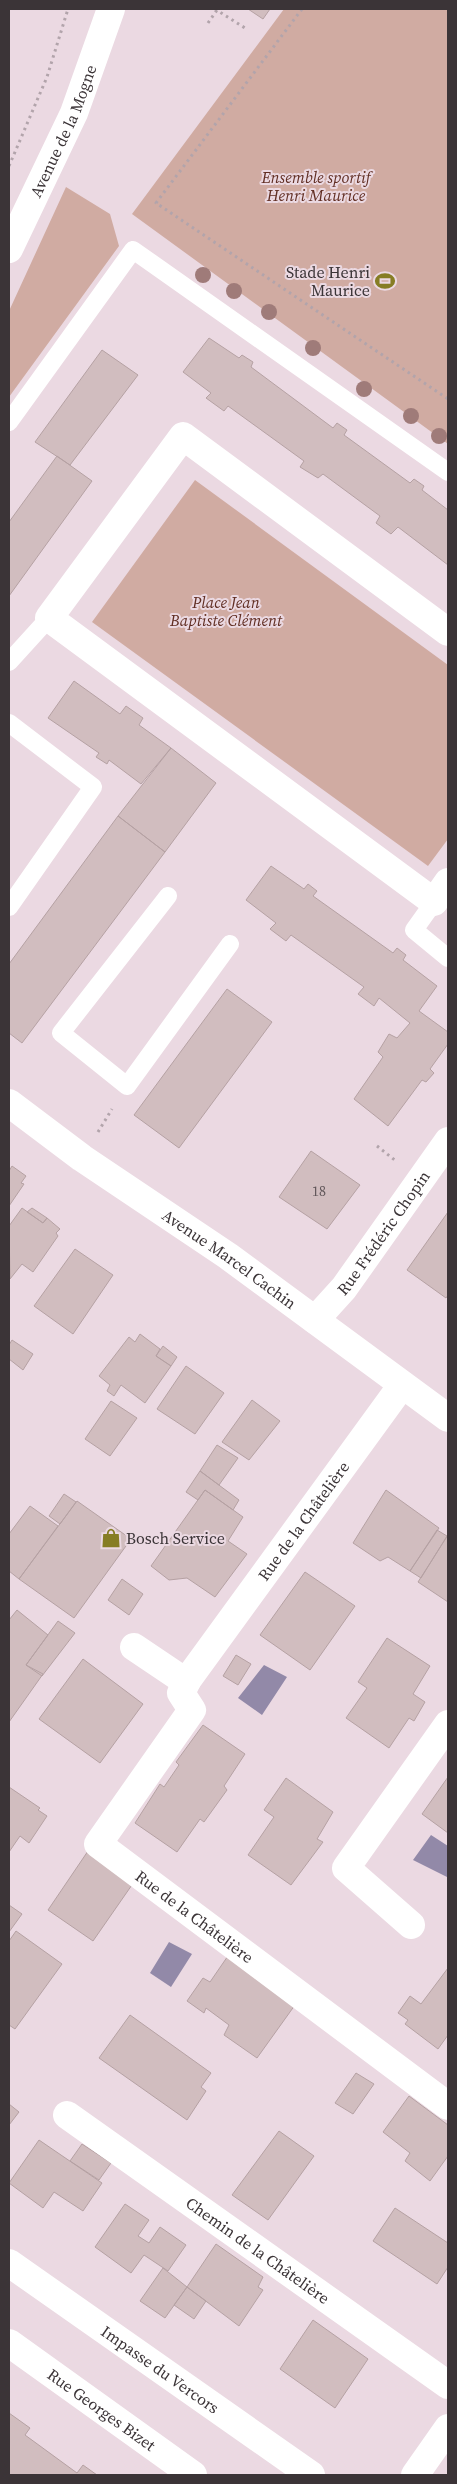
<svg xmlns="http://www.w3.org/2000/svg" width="457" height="2484" viewBox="0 0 457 2484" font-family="'Source Serif 4',serif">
<rect width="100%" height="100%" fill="#ebd9e2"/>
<path fill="#d0aba2" d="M284 9H448V444L132 214Z
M66 187 110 214 119 246 9 397V311Z
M195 480 448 665V839L428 866 92 622Z"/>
<path fill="#9289a8" d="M264 1665 287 1677 262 1715 238 1698Z
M431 1835 448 1846 447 1877 413 1860Z
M169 1942 192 1954 171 1987 150 1973Z"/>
<path fill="#d1bdbf" stroke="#b5a1a3" d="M248 9H270L263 19Z
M209 338 239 358 242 355 253 362 251 367 333 428 337 423 347 430 344 435 410 483 414 479 424 486 422 490 448 510V565L398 527 391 534 376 523 380 516 323 474 318 478 300 467 304 461 228 406 224 411 206 398 211 393 183 372Z
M102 350 138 375 70 465 35 442Z
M57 456 92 481 9 596V522Z
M74 681 120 714 126 706 143 718 139 725 171 748 141 784 109 760 107 764 96 757 99 753 48 718Z
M171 748 216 783 165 852 118 816Z
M118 816 165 852 22 1043 9 1033V964Z
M271 866 304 889 308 884 317 891 313 896 393 953 397 948 406 955 403 960 437 986 419 1011 448 1032V1044L430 1069 434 1073 426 1082 422 1080 388 1126 354 1099 383 1057 378 1052 389 1034 397 1038 410 1023 379 998 374 1006 358 994 364 987 291 935 286 941 270 929 276 923 246 900Z
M227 989 272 1022 179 1148 134 1115Z
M311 1151 360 1185 327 1229 279 1197Z
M12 1166 26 1176 21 1183 24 1184 9 1206V1171Z
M22 1208 43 1223 47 1218 60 1229 56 1233 58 1236 33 1272 22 1264 10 1279 9 1226Z
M32 1208 47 1218 43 1223 27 1212Z
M448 1212V1295L446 1298 407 1270Z
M75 1249 113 1275 73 1334 34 1306Z
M140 1334 160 1349 156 1356 171 1366 145 1403 121 1385 114 1396 107 1391 110 1385 99 1376 129 1337 135 1342Z
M12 1340 33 1354 23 1370 9 1359V1345Z
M163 1346 177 1357 171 1366 156 1356Z
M186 1366 224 1393 195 1434 157 1409Z
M252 1400 280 1421 249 1460 222 1442Z
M111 1401 137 1418 110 1456 85 1439Z
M217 1445 238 1458 219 1485 200 1471Z
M200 1471 239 1500 233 1510 205 1490 198 1500 186 1492Z
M205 1490 243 1517 228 1541 247 1554 215 1597 187 1578 169 1580 151 1566Z
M386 1490 439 1528 410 1571 388 1557 380 1561 353 1543Z
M64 1494 76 1502 60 1524 49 1516Z
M77 1501 131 1539 74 1618 19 1579Z
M30 1506 58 1526 19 1579 9 1571V1534Z
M437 1530 447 1536 421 1578 410 1571Z
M448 1535V1602L418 1582Z
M305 1572 355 1606 310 1670 260 1635Z
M122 1579 143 1594 129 1615 108 1600Z
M17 1610 48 1635 26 1665 43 1674 9 1722V1620Z
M58 1621 75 1633 42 1676 26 1665Z
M387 1638 430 1666 413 1694 425 1702 414 1721 409 1718 389 1748 346 1718 367 1688 358 1682Z
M236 1655 251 1664 238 1685 223 1676Z
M83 1659 143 1704 100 1763 39 1719Z
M203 1725 245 1754 224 1786 227 1790 204 1822 200 1819 177 1852 135 1823 160 1784 164 1787 179 1765 176 1762Z
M448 1777V1833L422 1814Z
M286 1778 333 1812 317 1839 323 1842 291 1885 248 1855 274 1817 264 1810Z
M9 1787 40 1808 38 1810 47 1816 29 1843 20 1836 9 1852Z
M88 1851 134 1882 93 1941 48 1910Z
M9 1905 22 1914 9 1932Z
M16 1931 62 1964 15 2029 9 2025V1941Z
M232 1950 295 2005 257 2058 224 2035 229 2025 206 2008 204 2013 187 2001 203 1978 210 1982Z
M448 1968V2035L438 2049 405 2024 408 2020 398 2013 410 1996 421 2004Z
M130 2015 211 2073 201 2087 206 2091 187 2120 99 2058Z
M356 2073 374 2084 353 2114 335 2103Z
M409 2096 448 2125V2156L430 2181 405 2161 410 2153 383 2132Z
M9 2104 19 2112 9 2125Z
M279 2131 314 2156 268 2220 232 2195Z
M39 2140 102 2183 83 2211 54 2192 43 2208 9 2183Z
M82 2144 111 2163 99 2180 70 2161Z
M125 2204 149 2220 138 2236 149 2243 160 2227 186 2245 168 2271 144 2255 131 2273 95 2247Z
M395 2208 448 2243V2267L437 2284 373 2241Z
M216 2244 263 2277 258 2287 263 2290 239 2326 187 2287Z
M163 2268 187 2287 165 2318 140 2301Z
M187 2287 206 2301 194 2319 174 2305Z
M313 2320 368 2359 335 2408 280 2369Z
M9 2413 30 2428 25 2435 77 2473 83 2465 97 2475H9Z"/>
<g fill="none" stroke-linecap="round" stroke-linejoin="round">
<path stroke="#b2a4ab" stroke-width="3" stroke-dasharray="2.5 4" stroke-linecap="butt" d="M215 9 245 28
M302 9 156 203 448 399
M208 23 217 10
M9 166 47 77 68 9
M98 1132 112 1109
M377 1146 396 1161"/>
<path stroke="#fff" stroke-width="18" d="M9 422 133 250 448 472
M9 662 49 618
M9 723 93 787 9 907
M168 896 61 1033 127 1086 230 944
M434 902 414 930 448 958"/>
<g stroke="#fff" stroke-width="28">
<path d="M448 632 183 436 49 618 434 902 448 882"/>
<path id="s1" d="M315 1320 344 1288 448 1141"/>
<path id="s2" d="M134 1647 186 1682 402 1385"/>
<path id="s3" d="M187 1681 181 1693 192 1710 98 1844 448 2106"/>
<path d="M411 1925 346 1868 448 1724"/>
<path id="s4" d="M67 2115 448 2385"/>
<path id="s5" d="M9 2263 311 2475"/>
<path id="s6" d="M9 2343 193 2475"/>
</g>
<g stroke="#fff" stroke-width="28">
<path id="s7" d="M9 249 74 113 111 9"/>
<path id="s8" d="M9 1103 82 1158 228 1256 448 1418"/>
<path d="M415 2475 448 2428"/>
</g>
</g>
<g fill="#9f7b79">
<circle cx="203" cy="275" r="8"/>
<circle cx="234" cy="291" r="8"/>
<circle cx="269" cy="312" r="8"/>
<circle cx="313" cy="348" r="8"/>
<circle cx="364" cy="389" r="8"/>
<circle cx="411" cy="416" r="8"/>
<circle cx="439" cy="436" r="8"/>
</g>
<defs>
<symbol id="stadium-bare" viewBox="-9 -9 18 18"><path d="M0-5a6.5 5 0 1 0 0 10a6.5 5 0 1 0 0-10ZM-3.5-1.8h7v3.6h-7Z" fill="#867d24" stroke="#ebd9e2" stroke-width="2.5" paint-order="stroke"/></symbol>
<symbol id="shop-bare" viewBox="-9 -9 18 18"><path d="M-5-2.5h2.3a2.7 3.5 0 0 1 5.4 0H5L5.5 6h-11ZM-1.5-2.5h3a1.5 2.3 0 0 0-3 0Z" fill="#867d24" stroke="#ebd9e2" stroke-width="2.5" paint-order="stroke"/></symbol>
</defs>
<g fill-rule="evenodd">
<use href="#stadium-bare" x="371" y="267" width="28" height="28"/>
<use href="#shop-bare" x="97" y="1524" width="28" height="28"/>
</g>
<g text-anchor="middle" stroke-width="4" stroke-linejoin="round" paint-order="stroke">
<g font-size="14" fill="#605659">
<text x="319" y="1196">18</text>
</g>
<g font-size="16" fill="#3b3437" stroke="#ebd9e2">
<text dy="6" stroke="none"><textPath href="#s7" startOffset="130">Avenue de la Mogne</textPath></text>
<text dy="6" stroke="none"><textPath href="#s1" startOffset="111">Rue Frédéric Chopin</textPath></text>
<text dy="6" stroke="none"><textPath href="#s8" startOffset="270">Avenue Marcel Cachin</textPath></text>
<text dy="6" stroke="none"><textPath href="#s2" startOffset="262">Rue de la Châtelière</textPath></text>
<text dy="6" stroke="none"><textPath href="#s3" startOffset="318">Rue de la Châtelière</textPath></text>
<text dy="6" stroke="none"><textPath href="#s4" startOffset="234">Chemin de la Châtelière</textPath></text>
<text dy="6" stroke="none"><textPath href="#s5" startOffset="185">Impasse du Vercors</textPath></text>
<text dy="6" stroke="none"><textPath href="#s6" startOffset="114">Rue Georges Bizet</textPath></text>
</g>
<g font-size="16" font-style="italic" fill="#612e23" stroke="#ebd9e2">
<text x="316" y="183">Ensemble sportif<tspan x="316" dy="18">Henri Maurice</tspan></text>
<text x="226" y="608">Place Jean<tspan x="226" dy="18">Baptiste Clément</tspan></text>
</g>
<g font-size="16" fill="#3b3437" stroke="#ebd9e2" text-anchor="end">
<text x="370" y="278">Stade Henri<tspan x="370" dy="18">Maurice</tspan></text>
<text x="126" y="1544" text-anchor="start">Bosch Service</text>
</g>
</g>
<rect width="457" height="2484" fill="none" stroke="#3b3437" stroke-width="20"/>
</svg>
